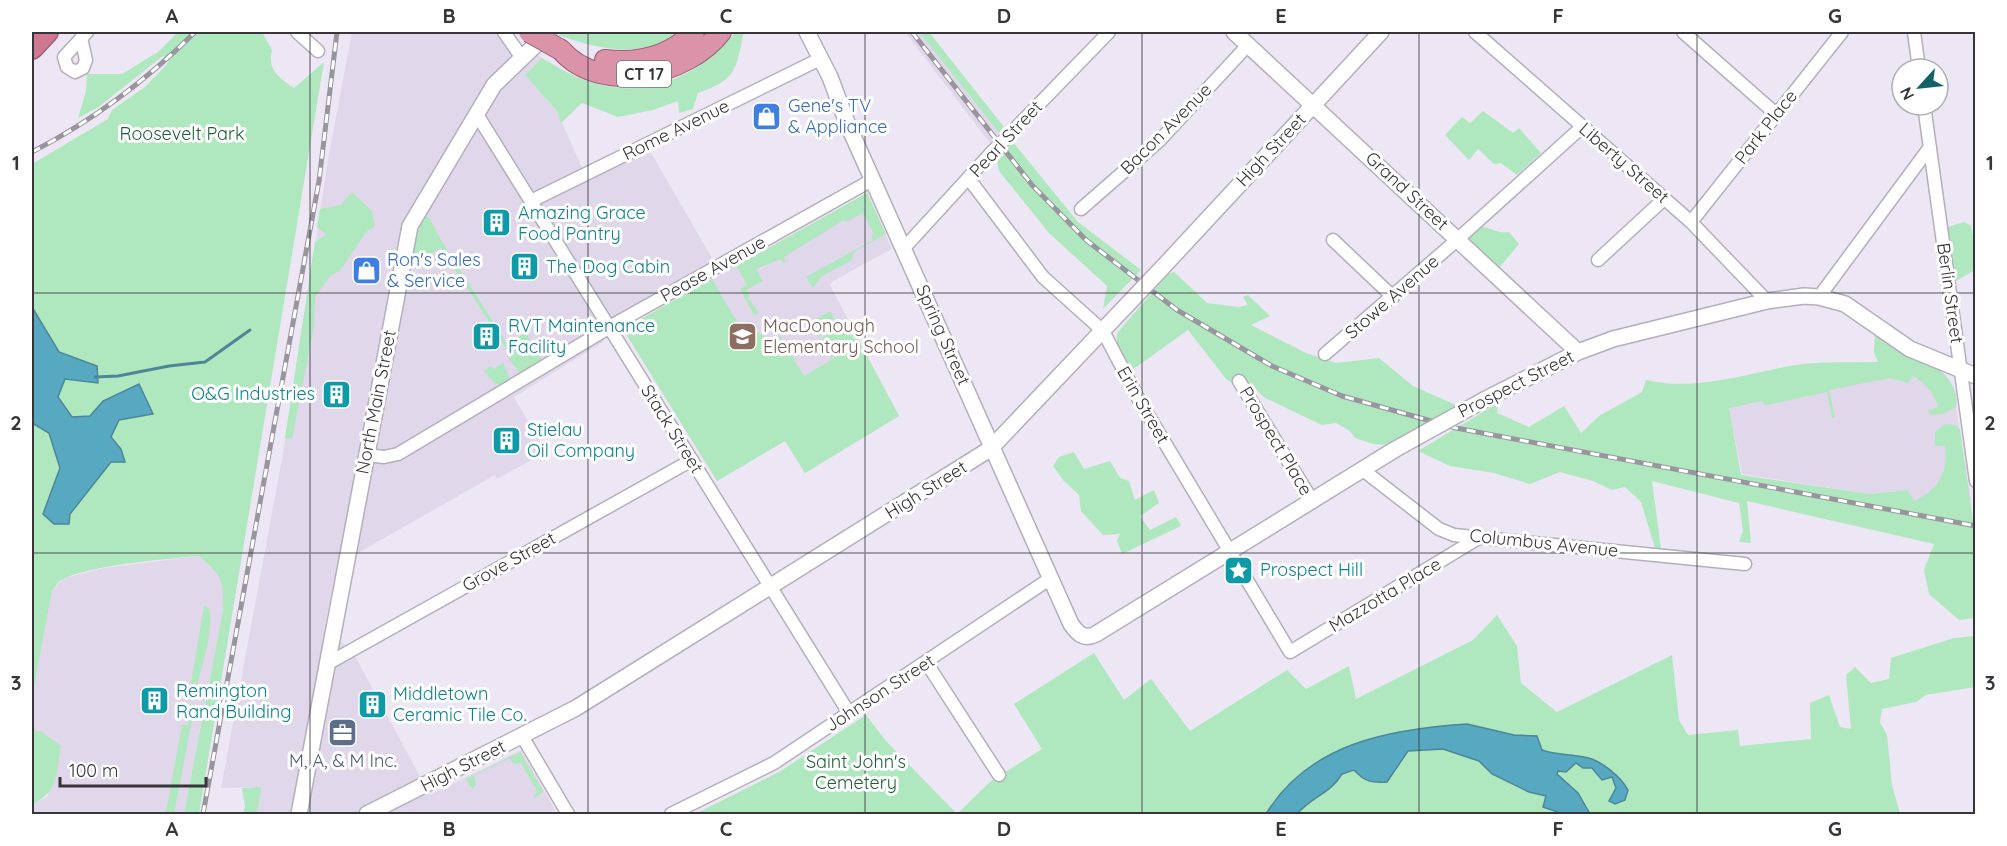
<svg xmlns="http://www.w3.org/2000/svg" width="2007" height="846" viewBox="0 0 2007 846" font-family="Quicksand,sans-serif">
<rect width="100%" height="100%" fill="#ede7f5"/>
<path fill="#e0d7eb" d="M352 32H497L542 58 525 75 557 111 587 179 649 149 713 260 617 316 603 342 514 397 546 452 497 479 495 475 358 553 339 556 324 629 344 644 355 656 430 795 521 750 555 810 546 814H257L260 787 221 788 282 459 328 160Z
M905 32H919L999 133 990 143Z
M867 193 892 249 833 281 830 285 899 416 805 473 785 441 717 481 623 329Z
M1874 352 1940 369 1950 380 1956 393V407L1971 500 1915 501 1907 490 1870 494 1742 474 1729 409 1798 365 1878 362Z
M199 556 219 574 224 585 223 610 184 814H32V805L48 796 42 732 32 729V698L52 590 64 578 104 568Z"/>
<path fill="#afe7be" d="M178 32H262L272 50C267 70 279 78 294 88L324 62 199 814H184L223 610C224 580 222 576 199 556 166 559 94 565 65 578 59 580 55 586 52 591L32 698V423L49 433 60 468 43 514 69 524 70 514 121 449 111 437 119 420 152 414 103 401 90 416 72 417 58 397 65 379 59 352 32 307V164L108 119 112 110 145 87 169 62 163 56 97 108 78 118 86 91 87 74H122L158 52Z
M562 32H678C640 60 599 49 558 35Z
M736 32H744C735 70 738 79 698 93L693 109 679 113 678 101 653 110 618 117 582 103 561 123 557 111 525 75 542 58C554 64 566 73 579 78 641 103 695 80 736 32Z
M919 32H929L1004 127 999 133Z
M1483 111 1513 133 1519 128 1541 153 1517 175 1501 163 1494 164 1478 149 1469 160 1445 135 1462 117 1470 123Z
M1013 142 1078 222 1141 270 1103 309 1107 286 1049 233 999 171 997 160Z
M352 192 372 211 375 226 366 232 340 271 331 275 315 297 314 326 292 439 285 438 315 242 326 235 317 227 320 209 341 205Z
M867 193 886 234 854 252 851 261 822 276 813 288 806 277 873 240 871 236 874 234 863 213 845 222 844 220 784 257 786 261 783 263 780 259 756 269 763 281 746 290 750 296 748 298 759 313 754 315 740 289 747 285 737 267 729 270Z
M426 216 429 217 441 240 507 344 523 334 527 335 542 360 520 373 509 359 512 357 441 248 416 262C409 248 419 229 426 216Z
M1964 222 1971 226 1975 246V270L1956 281 1948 227Z
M1478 227C1490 226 1497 234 1509 232L1519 244 1499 268 1467 237Z
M1174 272 1207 303 1239 307 1248 305 1243 297 1248 295 1270 316 1251 325 1306 353 1336 363 1379 358 1413 386 1458 406 1389 445 1373 444 1355 438 1350 431 1336 423 1322 425 1265 398 1244 379 1233 384 1226 379 1188 330 1132 370 1117 343V333L1168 274Z
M712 279 743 332 755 331 774 342 780 336 804 376 860 343 899 416 805 473 785 441 717 481 623 329Z
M830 311 838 325 818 337 810 323Z
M848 323 858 343 831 358 820 339Z
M1875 331C1901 346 1963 370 1956 407L1942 414 1930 415 1928 410 1938 407C1934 392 1926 384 1913 376L1908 383 1890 378 1829 390 1835 418H1832L1827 392 1772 404 1765 405 1762 401 1729 408 1741 475 1870 494 1907 490 1915 501C1939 489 1949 471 1945 446H1935V432L1945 424 1956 425 1960 430 1975 535V618L1959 620 1929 594 1924 570 1934 544 1747 501 1751 543 1739 542 1743 531 1739 503 1652 481 1661 549 1655 548 1641 502 1625 487 1612 490 1593 481 1560 472 1530 484 1494 473 1450 466 1418 451 1498 403 1497 413 1529 427 1564 406 1581 433 1599 416 1642 392 1646 380C1696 392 1747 373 1796 365 1822 361 1851 363 1878 362L1874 352Z
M503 363 510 379 500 385 495 384 484 371 491 366 494 369Z
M1074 452 1084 469 1110 461 1120 478 1129 481 1135 500 1154 490 1159 503 1140 516 1150 530 1176 517 1181 526 1122 554 1117 541 1120 534 1103 535 1081 511 1079 495 1063 480 1053 466 1059 457Z
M204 606 209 609C215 628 200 671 196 691L193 698 188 700Z
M1497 615 1517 646 1521 683 1557 712 1672 655 1679 720 1688 735 1738 730 1740 746 1811 739 1810 703 1829 695 1840 727 1851 729 1846 675 1855 667 1871 683 1889 679 1891 658 1954 638 1975 636V687L1926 695 1916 702 1882 709 1880 722 1887 735 1892 785 1900 814H695L779 772 866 715 886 741 957 814 991 781 1042 749 1014 704 1094 653 1124 700 1151 679 1190 731 1287 670 1306 689 1349 666 1356 699 1473 640Z
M190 715 192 720 174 814 166 812 182 725H188Z
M32 729 42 732 61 746C56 775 59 790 32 805Z
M520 752 544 792 533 798 537 791 521 763 514 764 510 758 474 776 476 785 472 789 466 779Z
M261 787 257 814H243L245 807 242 788Z"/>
<path fill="#57a9c1" stroke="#4d8698" stroke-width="1.5" d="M32 307 59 352 97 366 98 383 65 379 58 397 72 417 90 416 103 401 139 384 153 414 119 420 111 437 121 449 125 462H111L70 514 69 524H54L43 514 60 468 49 433 32 423Z
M1467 724 1514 735 1537 736 1542 750C1556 755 1570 754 1584 757 1600 759 1621 777 1628 790L1625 800 1615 804 1609 801 1616 788 1612 777 1602 780 1592 768H1583L1576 763 1566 772 1558 771 1557 774 1578 793 1590 814H1563L1543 807 1546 796 1529 792 1492 774 1479 761 1443 749 1408 751 1387 782C1372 783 1365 782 1354 770L1342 774C1330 794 1311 797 1297 814H1266C1309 743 1390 729 1467 724Z"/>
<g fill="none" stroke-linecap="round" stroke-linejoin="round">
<path stroke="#4d8698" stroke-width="3" d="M95 377 118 376 169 366 205 362 250 330"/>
<defs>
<path id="minor" d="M297 32 318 51
M504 32 522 58
M1475 32 1691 222 1767 301
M1683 32 1776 114
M1914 32 1919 69
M81 38 86 60 83 68 75 72 67 67 64 57 87 32
M1924 105 1976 481
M476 113 849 713
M1009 135 1109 32
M969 179 1043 277 1103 331 1138 398 1290 652 1480 537
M531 201 820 59
M1081 209 1160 140 1248 45
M1691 222 1842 32
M1333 240 1393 297
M905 247 991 153
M1598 260 1664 199
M1819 297 1930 147
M1325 354 1449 247 1582 127
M1239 381 1313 502
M366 455 384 457 398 454 620 321 872 180
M1363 470 1439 529 1454 535 1745 564
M926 662 999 775
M327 664 692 460
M522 736 568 814
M671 814 774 763 1051 578"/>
<path id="tertiary" d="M807 32 830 77 848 125 1071 624C1078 634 1084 640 1096 634L1394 450
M1234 32 1578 352
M1163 267 1381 32
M1484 400 1578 352 1613 339 1767 301 1804 296 1819 297 1845 304 1910 349 1976 376
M299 814 410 226 494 85 549 32
M367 814 576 708 990 449 1125 307"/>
<path id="trunk" d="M561 50C601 96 688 75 721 32
M605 60C638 64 670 56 694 32"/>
<path id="motorway" d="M32 48 47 32"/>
</defs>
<use href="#minor" stroke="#b4afbb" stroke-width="15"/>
<use href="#tertiary" stroke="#b4afbb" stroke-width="18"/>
<use href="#trunk" stroke="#9a6173" stroke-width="22"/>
<use href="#motorway" stroke="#9a6173" stroke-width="24"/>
<use href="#minor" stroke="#fff" stroke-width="12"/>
<use href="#tertiary" stroke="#fff" stroke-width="15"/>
<use href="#trunk" stroke="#da93a8" stroke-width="20"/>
<use href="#motorway" stroke="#d07892" stroke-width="21"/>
<defs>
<path id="rail" d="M912 32 1032 185 1086 240 1177 310 1272 366 1342 396 1456 428 1976 526
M32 152C92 121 147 80 195 32
M203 814 319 181 337 32"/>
</defs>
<use href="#rail" stroke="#99959e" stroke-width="5"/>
<use href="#rail" stroke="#fff" stroke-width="3" stroke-dasharray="9" stroke-linecap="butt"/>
<defs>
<path id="minor-bridge" d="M991 153 1009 135"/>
<path id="tertiary-bridge" d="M1125 307 1163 267
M1394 450 1484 400"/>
<path id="trunk-bridge" d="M529 32 561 50"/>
</defs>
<use href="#minor-bridge" stroke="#b4afbb" stroke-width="15" stroke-linecap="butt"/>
<use href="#tertiary-bridge" stroke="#b4afbb" stroke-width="18" stroke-linecap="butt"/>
<use href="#trunk-bridge" stroke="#9a6173" stroke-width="22" stroke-linecap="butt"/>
<use href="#minor-bridge" stroke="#fff" stroke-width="12"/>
<use href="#tertiary-bridge" stroke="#fff" stroke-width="15"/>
<use href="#trunk-bridge" stroke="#da93a8" stroke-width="20"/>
</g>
<path fill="none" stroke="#37353a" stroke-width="1.5" stroke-opacity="0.55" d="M310 32V814M588 32V814M865 32V814M1142 32V814M1419 32V814M1697 32V814M32 293H1976M32 553H1976"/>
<defs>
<symbol id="shop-square" viewBox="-11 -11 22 22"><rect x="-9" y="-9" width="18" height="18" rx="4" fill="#3f7fe0" stroke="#fff"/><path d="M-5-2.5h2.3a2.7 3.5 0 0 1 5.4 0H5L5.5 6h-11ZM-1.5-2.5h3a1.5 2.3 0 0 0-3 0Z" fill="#fff"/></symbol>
<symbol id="building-square" viewBox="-11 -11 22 22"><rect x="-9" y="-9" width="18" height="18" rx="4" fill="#0f9aa8" stroke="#fff"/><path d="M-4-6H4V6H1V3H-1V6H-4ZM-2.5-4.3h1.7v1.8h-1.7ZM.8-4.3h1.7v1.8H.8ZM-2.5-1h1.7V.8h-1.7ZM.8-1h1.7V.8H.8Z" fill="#fff"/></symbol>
<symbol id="school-square" viewBox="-11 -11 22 22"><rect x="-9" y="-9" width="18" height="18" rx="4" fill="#8d6e63" stroke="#fff"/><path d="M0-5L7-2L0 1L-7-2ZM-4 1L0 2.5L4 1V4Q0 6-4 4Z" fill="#fff"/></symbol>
<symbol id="sight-square" viewBox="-11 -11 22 22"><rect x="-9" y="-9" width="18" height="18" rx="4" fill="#0f9aa8" stroke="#fff"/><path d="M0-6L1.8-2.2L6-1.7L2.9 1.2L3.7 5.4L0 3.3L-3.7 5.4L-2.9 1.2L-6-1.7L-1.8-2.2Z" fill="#fff"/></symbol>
<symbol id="office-square" viewBox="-11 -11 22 22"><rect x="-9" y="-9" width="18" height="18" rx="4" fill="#5c6f8a" stroke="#fff"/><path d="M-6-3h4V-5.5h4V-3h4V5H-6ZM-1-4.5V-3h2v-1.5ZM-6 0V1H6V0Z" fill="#fff"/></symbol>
</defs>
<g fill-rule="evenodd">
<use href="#shop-square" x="750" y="100" width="33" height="33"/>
<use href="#building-square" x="480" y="206" width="33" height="33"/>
<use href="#building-square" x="508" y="250" width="33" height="33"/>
<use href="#shop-square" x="350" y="254" width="33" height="33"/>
<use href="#building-square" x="470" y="320" width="33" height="33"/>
<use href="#school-square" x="726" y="320" width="33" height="33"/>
<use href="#building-square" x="320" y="378" width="33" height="33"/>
<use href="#building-square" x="490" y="424" width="33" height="33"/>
<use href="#sight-square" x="1222" y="554" width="33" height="33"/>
<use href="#building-square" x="138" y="684" width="33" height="33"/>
<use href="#building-square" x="356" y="688" width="33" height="33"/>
<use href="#office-square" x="326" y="716" width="33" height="33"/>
</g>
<g text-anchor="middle" stroke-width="6" stroke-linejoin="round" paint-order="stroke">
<rect fill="#fff" stroke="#737275" stroke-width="1.5" x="617" y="61" width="54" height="26" rx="4.5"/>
<g font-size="16" font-weight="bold" fill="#37353a">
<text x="644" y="80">CT 17</text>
</g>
<g font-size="18" fill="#366cbe" stroke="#fff" text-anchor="start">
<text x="788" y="112">Gene's TV<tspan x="788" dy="21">&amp; Appliance</tspan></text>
<text x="387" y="266">Ron's Sales<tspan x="387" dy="21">&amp; Service</tspan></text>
</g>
<g font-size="18" fill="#37353a" stroke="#fff">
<text transform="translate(1766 127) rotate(-52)" y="6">Park Place</text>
<text transform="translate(1166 129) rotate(-45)" y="6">Bacon Avenue</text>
<text transform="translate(676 130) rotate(-26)" y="6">Rome Avenue</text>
<text transform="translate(1006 139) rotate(-47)" y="6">Pearl Street</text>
<text transform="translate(1271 150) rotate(-47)" y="6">High Street</text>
<text transform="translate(1624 163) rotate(41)" y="6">Liberty Street</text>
<text transform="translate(1407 191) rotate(43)" y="6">Grand Street</text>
<text transform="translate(713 269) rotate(-29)" y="6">Pease Avenue</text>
<text transform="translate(1950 293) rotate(82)" y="6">Berlin Street</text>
<text transform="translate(1392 297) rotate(-41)" y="6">Stowe Avenue</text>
<text transform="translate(943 335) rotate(66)" y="6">Spring Street</text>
<text transform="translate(1516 384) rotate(-27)" y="6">Prospect Street</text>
<text transform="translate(376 402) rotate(-79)" y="6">North Main Street</text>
<text transform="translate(1143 405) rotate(60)" y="6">Erin Street</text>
<text transform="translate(672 429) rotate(58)" y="6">Stack Street</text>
<text transform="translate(1276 441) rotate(59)" y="6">Prospect Place</text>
<text transform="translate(926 490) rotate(-32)" y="6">High Street</text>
<text transform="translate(1544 543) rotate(6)" y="6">Columbus Avenue</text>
<text transform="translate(509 562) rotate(-29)" y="6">Grove Street</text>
<text transform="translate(1385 595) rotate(-31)" y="6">Mazzotta Place</text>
<text transform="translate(880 693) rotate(-33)" y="6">Johnson Street</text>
<text transform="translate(463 766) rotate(-27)" y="6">High Street</text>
</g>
<g font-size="18" fill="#1c5f36" stroke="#fff">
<text x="182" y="140">Roosevelt Park</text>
<text x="856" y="768">Saint John's<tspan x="856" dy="21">Cemetery</tspan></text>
</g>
<g font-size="18" fill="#0d838f" stroke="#fff" text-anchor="start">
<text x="518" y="219">Amazing Grace<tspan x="518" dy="21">Food Pantry</tspan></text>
<text x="546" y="273">The Dog Cabin</text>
<text x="508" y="332">RVT Maintenance<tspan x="508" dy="21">Facility</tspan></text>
<text x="315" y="400" text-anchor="end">O&amp;G Industries</text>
<text x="527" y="436">Stielau<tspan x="527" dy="21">Oil Company</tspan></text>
<text x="1260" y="576">Prospect Hill</text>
<text x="176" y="697">Remington<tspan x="176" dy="21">Rand Building</tspan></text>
<text x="393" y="700">Middletown<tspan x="393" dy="21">Ceramic Tile Co.</tspan></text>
</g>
<g font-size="18" fill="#785e54" stroke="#fff" text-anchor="start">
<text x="763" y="332">MacDonough<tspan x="763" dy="21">Elementary School</tspan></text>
</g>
<g font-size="18" fill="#4e5e75" stroke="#fff">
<text x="343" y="767">M, A, &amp; M Inc.</text>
</g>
</g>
<rect width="2007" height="846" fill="none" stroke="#ffffff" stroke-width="66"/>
<g transform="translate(1920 87) rotate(243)"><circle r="28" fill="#ffffff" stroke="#afaeb0" stroke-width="1.5"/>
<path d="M0-4.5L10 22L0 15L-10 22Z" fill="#136366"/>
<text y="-9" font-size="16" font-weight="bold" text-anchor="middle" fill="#37353a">N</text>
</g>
<path d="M60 777v9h146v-9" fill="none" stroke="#37353a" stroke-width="3"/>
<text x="69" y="777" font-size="18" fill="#37353a" stroke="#ffffff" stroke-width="4.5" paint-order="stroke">100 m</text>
<rect x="33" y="33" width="1941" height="780" fill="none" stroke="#37353a" stroke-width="2"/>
<g font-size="20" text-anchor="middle" font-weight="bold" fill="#37353a">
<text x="172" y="23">A</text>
<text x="449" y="23">B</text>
<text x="726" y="23">C</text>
<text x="1004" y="23">D</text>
<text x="1281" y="23">E</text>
<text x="1558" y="23">F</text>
<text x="1835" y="23">G</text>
<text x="16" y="170">1</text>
<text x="1990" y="170">1</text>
<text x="16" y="430">2</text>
<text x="1990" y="430">2</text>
<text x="16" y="690">3</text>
<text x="1990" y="690">3</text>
<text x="172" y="836">A</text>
<text x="449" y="836">B</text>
<text x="726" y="836">C</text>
<text x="1004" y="836">D</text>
<text x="1281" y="836">E</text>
<text x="1558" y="836">F</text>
<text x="1835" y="836">G</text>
</g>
</svg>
